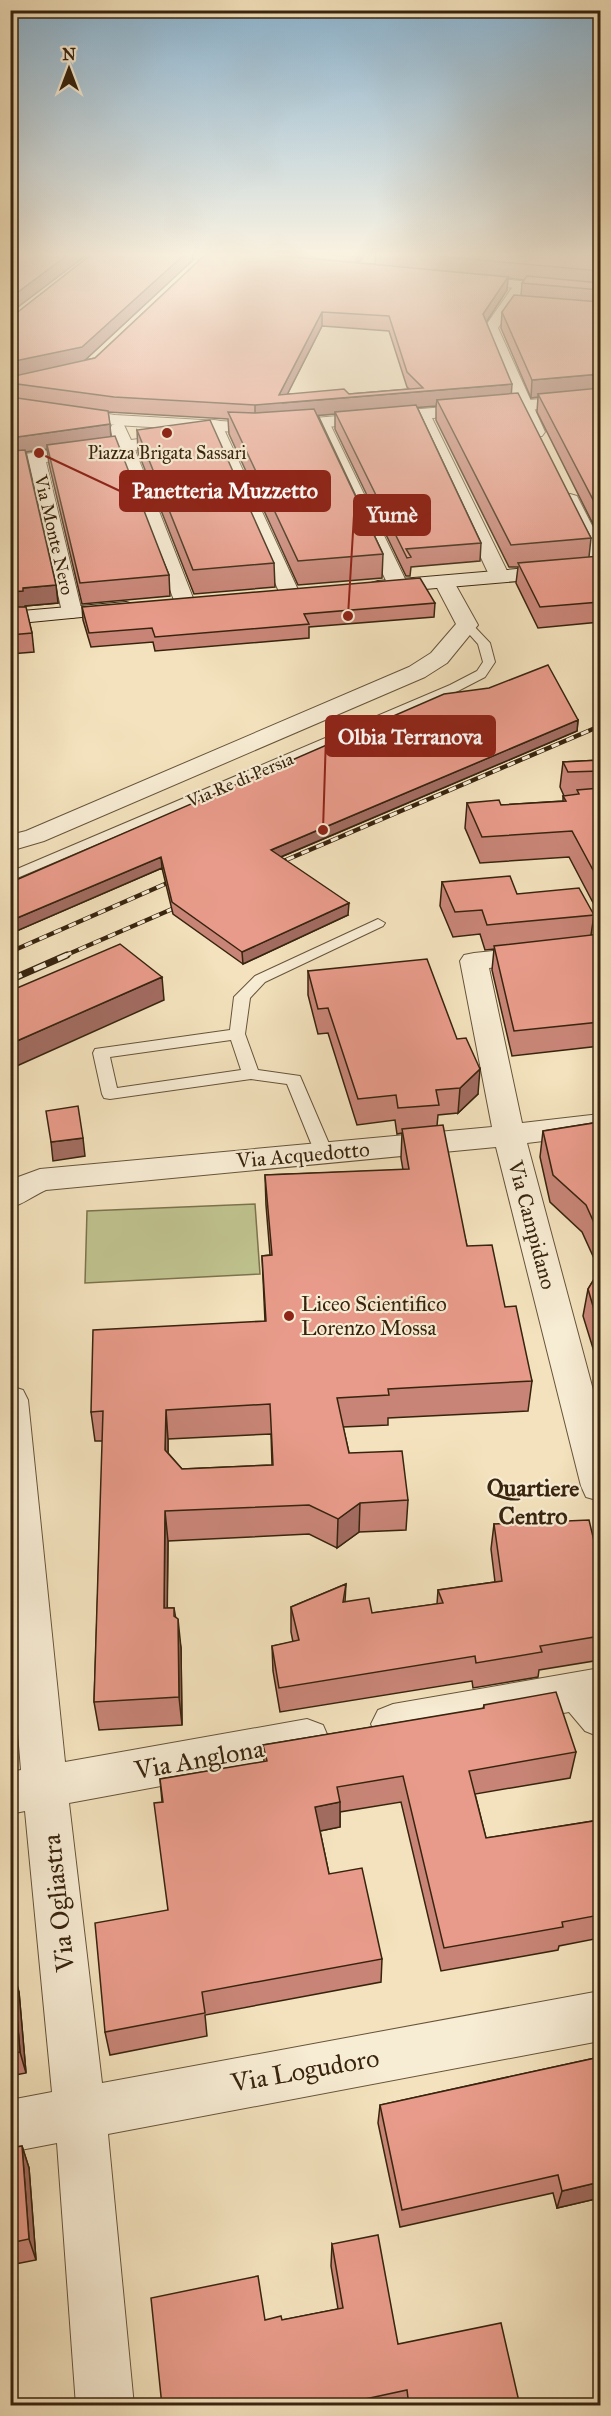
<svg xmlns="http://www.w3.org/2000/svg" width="611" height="2416" viewBox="0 0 611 2416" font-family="'IM FELL Great Primer',serif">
<rect width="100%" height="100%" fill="#f3e2bd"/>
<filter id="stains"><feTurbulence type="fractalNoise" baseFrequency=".00333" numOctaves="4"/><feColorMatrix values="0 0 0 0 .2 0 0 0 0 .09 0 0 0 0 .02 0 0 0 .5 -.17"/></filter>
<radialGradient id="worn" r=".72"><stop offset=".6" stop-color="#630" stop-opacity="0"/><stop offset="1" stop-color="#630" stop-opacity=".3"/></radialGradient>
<path fill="#bfc28e" stroke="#7c734e" stroke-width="1.5" d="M255 1204 260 1274 85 1283 87 1211Z"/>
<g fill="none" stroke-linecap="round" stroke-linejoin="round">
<defs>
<path id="service" d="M467 622 471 623 490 643 495 662 485 677 458 691 10 881V872L450 685 477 671 483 662 478 644 461 625Z
M378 919 385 923 383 926 265 982 250 998 245 1034 258 1070 300 1076 333 1153 330 1157H318L315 1153 287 1084 251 1079 110 1099 104 1098 102 1094 93 1053 95 1049 230 1030 234 997 255 976ZM231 1040 241 1070 117 1088 110 1057Z"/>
<path id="minor" d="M367 254H381L367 273H357L355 270Z
M521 281 528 285 498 328 545 432 542 436H530L527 432 484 328 516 282Z
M423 411 431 416 510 577 507 581H493L490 577 415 416Z
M322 419 330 424 408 585 405 589H391L388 585 314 424Z
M214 420 220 421 222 425 300 594 297 598H283L280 594 212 440 135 450 195 603 192 607 185 609 178 607 175 603 118 452 46 462 82 612 79 616 72 618 65 616 62 612 29 464 10 466V456L114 442 110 429 112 425H124L131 440 208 430 206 425 208 421Z
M570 494 577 496 579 500 600 541V565L593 563 590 559 561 500 563 496Z
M444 576 451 578 454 582 478 625 447 663 425 677 44 841 10 851V835L26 831 409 667 431 653 456 624 434 582 437 578Z
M600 940V956L489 968 522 1123 600 1114V1134L527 1143 600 1416V1501L586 1497 581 1486 496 1147 46 1190C33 1196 23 1204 10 1208V1180L40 1169 492 1127 460 961 464 955 474 953Z
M10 1386 23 1390 28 1400 65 1762 307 1719 323 1725 329 1739 323 1753 307 1759 69 1803 102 2083 600 1991V2041L108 2134 134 2406H76L57 2143 10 2152V2100L52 2092 25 1811 10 1814V1772L21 1770 10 1636Z
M600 1668V1737L585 1731 569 1712 393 1744 378 1738 371 1724 378 1710 393 1704Z"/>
<path id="tertiary" d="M184 254C199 253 246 250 256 259L249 263 191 258Z
M462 275 600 289V297L457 282 455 279 457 276Z
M600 394V404L255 433 115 425 10 410V400L115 415 255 423Z"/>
<path id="secondary" d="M600 562V574L378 593 371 591 368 587 371 583 378 581Z
M126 602 133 604 136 608 133 612 10 624V612Z"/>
</defs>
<use href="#service" stroke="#67543a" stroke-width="2"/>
<use href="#minor" stroke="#67543a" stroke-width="2"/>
<use href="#tertiary" stroke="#67543a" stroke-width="2"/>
<use href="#secondary" stroke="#38240e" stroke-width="2"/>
<use href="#service" fill="#f7ecd4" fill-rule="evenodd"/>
<use href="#minor" fill="#f7ecd4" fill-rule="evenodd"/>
<use href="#tertiary" fill="#f7ecd4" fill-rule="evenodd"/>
<use href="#secondary" fill="#f7ecd4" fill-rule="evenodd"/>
<defs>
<path id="rail-far1" d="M272 866 600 726
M10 952 181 877
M64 956 186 903"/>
<path id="rail" d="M10 980 67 955"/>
</defs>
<use href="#rail-far1" stroke="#38240e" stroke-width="4.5"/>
<use href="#rail" stroke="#38240e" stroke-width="7"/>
<use href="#rail-far1" stroke="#f7ecd4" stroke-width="3" stroke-dasharray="8" stroke-linecap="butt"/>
<use href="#rail" stroke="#f7ecd4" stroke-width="4.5" stroke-dasharray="13" stroke-linecap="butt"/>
</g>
<path fill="#c88577" stroke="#38240e" stroke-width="1.5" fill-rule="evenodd" d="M92 254H192L193 260 85 360 95 358 206 254H364L358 263 375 264 376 254H600V538L537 412 538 397 531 398 501 328 502 312 521 296 522 283 524 280 508 278 507 290 486 322 511 393 591 538 589 557 600 556V622L538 628 516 583 518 567H509L436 420V406L417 407 481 543 480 561 411 567 410 576H406L335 429V414L318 415 383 554 382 578 298 585 229 434 228 419 108 412 111 436 169 575 170 596 82 604 49 464 47 449 26 452 56 585 58 603 25 606 32 633 34 652 10 654V314L14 315ZM322 326 389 331 407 387 409 389 349 394H287Z
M137 430 274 563 275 587 194 594 138 452Z
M435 603 434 617 309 627V638L155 651 153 642 91 647 83 620 82 607Z
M578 720 577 731 281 857 348 915 243 964 173 914 162 868 12 933 10 919 16 880Z
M600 760V916L569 857 480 863 465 828 467 803 501 805 563 801V796H564L560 787 563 762Z
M442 882 517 894 594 915 591 935 600 934V1046L512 1056 492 970 494 949 485 950 480 934 453 937 440 906Z
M308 971 478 1094 458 1113 438 1115 437 1126 467 1246 505 1307 532 1381 528 1411 388 1418V1425L343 1427 349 1453 408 1500 406 1530 359 1532 337 1548 309 1534 168 1541 167 1608H174L181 1648 182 1725 99 1730 94 1702 103 1441H95L91 1412 265 1321 262 1256 270 1255 266 1205 265 1175 403 1170 401 1158 402 1133 397 1134 395 1120 357 1125 328 1033 318 1034 308 995ZM271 1434 272 1465 182 1469 168 1453V1439Z
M600 1122V1371L583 1316 588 1289 596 1276 598 1271 597 1265 582 1232 550 1202 540 1157 543 1131Z
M494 1524 600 1566V1660L539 1670 538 1677 473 1688 472 1681 280 1712 273 1671 272 1646 293 1642 291 1632V1607L346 1584 345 1602 372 1613 437 1604 438 1590 495 1582 491 1549Z
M484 1705 576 1752 570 1778 475 1794 486 1838 600 1820V1938L559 1946 558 1950 441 1971 401 1802 340 1812V1827L320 1831 329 1874 382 1959 381 1982 205 2015 207 2036 110 2055 105 2032 168 1910 162 1802 160 1779 264 1762 263 1745 483 1709Z
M10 1874 14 1912H10Z
M10 1971 19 1992 26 2073 10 2076Z
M600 2057V2198L557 2208 553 2193 400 2227 378 2123 380 2105Z
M22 2146 29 2168 36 2260 10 2265V2148Z
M332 2244 398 2344 520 2406H162L265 2320H282L338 2309 331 2266Z"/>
<path fill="#a26c61" stroke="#38240e" stroke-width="1.5" d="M69 254H88L10 313V298Z
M185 254H192L193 260 83 362 10 378V362Z
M360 254H364L357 264V257Z
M508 277 507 290 482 329 483 314Z
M322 312V326L283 403 512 384 511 399 437 400 436 406 336 414 335 412V414L255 421V405L279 395Z
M600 374V392L538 394V397L531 398 532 380Z
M110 424 111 440 47 445V449L10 454V438Z
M56 585 58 603 25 606V608L10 610V592L23 588Z
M578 720 577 731 271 861V850Z
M161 857 162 868 12 933 10 921Z
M349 903 348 915 243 964 242 952Z
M162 977 164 1000 10 1069V1044Z
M480 1069 478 1094 458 1113 460 1088Z
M83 1138 85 1156 53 1161 51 1142Z
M166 1410 168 1439V1480L165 1450Z
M360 1503 359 1532 337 1548 338 1519Z
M165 1511 168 1541 167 1636 164 1608Z
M178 1619 181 1648 182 1725 179 1697Z
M340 1802V1827L315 1832V1807Z
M10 1874 14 1912 10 1900Z
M13 1970 19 1992 26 2073 20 2052Z
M22 2146 29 2168 36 2260 29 2239Z
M600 2182V2198L557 2208 562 2191Z
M10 2363 14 2371 16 2406H10Z"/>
<path fill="#e89b8a" stroke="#38240e" stroke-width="1.5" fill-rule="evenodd" d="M10 254H69L10 298Z
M92 254H185L82 347 10 362V314L14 315Z
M206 254H263L508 277 483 314 512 384 255 405 114 397 10 383V377L95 358ZM322 312 389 316 407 372 423 388 349 394 344 389 279 395Z
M317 254H360L357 257Z
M415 254H575L600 256V271Z
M527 276 600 283V290L522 283Z
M514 295 600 302V374L532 380 502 312Z
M600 388V513L538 394Z
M518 393 591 538 511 545 437 400Z
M10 397 108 411 110 424 10 438Z
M416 405 481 543 406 549 411 557 407 558 335 412Z
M314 409 383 554 298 561 228 412 255 413Z
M210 420 274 563 193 570 137 430Z
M115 436 169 575 80 583 47 445Z
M25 450 56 585 23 588V591L10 592V451Z
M600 556V602L540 607 518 563Z
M420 578 435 603 304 614 309 624 155 637 152 628 89 633 82 607Z
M10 607H26L32 633 10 635Z
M548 665 578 720 271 850 349 903 242 952 172 902 161 857 10 921 16 880 444 694 489 688Z
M600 760V771L568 772 563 762Z
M600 788V883L572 831 482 837 467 803 499 800 501 805 566 801 563 796 579 794 577 790Z
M510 876 517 894 579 888 594 915 487 925 482 910 455 912 442 882Z
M600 934V1022L514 1031 494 946Z
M120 944 162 977 10 1044V991Z
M427 959 457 1039 466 1038 480 1069 460 1088 436 1090 439 1105 398 1108 396 1095 358 1099 328 1008 318 1009 308 971Z
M78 1106 83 1138 51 1142 46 1111Z
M600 1122V1236L586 1205 553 1175 543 1131Z
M443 1125 467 1246 492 1245 505 1307 516 1306 532 1381 388 1389 389 1395 337 1398 349 1453 402 1451 408 1500 360 1503 338 1519 309 1505 165 1511 164 1608H174V1616L178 1619 179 1697 94 1702 103 1411 91 1412 93 1330 266 1321 262 1256 272 1255 265 1175 409 1169 402 1129ZM270 1404 273 1465 182 1469 165 1450 166 1410Z
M600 1263V1330L588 1289 596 1276Z
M589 1520 600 1566V1636L540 1646 542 1652 476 1663 475 1656 279 1688 272 1646 299 1640 291 1607 346 1584 343 1602 369 1598 372 1613 443 1603 438 1590 502 1581 494 1524Z
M556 1692 576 1752 469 1771 486 1838 600 1820V1915L562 1922 563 1927 444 1948 403 1776 337 1787 340 1802 315 1807 329 1874 362 1868 382 1959 202 1992 205 2013 105 2032 95 1923 168 1910 154 1803 163 1802 160 1779 267 1761 263 1745 484 1708V1705Z
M13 1970 20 2052 10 2053V1971Z
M600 2057V2182L562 2191 558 2175 402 2210 380 2105Z
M22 2146 29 2239 10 2243V2148Z
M378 2235 398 2344 501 2323 520 2406H409L407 2390 333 2406H162L151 2298 258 2276 265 2320 281 2316 282 2320 343 2308 332 2244Z"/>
<linearGradient id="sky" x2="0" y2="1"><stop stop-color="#8bb7d6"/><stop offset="0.43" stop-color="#faf2e1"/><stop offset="1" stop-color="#faf2e1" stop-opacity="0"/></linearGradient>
<rect width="611" height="592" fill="url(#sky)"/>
<g fill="#8f2418" stroke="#f7ecd4" stroke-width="2">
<circle cx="167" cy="433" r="6"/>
<circle cx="289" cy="1316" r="6"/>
</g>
<g text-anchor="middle" stroke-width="4.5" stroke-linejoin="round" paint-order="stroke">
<g font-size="18" fill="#38240e" stroke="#f7ecd4">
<text x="167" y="459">Piazza Brigata Sassari</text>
</g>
<g font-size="18" fill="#38240e" stroke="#f7ecd4">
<text transform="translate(54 535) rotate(77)" y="6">Via Monte Nero</text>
<text transform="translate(240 780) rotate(-23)" y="6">Via Re di Persia</text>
</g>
<g font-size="21" fill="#38240e" stroke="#f7ecd4">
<text transform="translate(303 1155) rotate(-5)" y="7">Via Acquedotto</text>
<text transform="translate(532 1225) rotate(75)" y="7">Via Campidano</text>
</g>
<g font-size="21" fill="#38240e" stroke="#f7ecd4" text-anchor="start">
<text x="301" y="1311">Liceo Scientifico<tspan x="301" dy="24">Lorenzo Mossa</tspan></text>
</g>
<g font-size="24" font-weight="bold" fill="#38240e" stroke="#f7ecd4">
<text x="533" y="1496">Quartiere<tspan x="533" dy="28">Centro</tspan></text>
</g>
<g font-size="26" fill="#38240e" stroke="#f7ecd4">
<text transform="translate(199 1759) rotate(-10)" y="9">Via Anglona</text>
<text transform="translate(58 1903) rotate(-96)" y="9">Via Ogliastra</text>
<text transform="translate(305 2070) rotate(-10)" y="9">Via Logudoro</text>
</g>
</g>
<path fill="none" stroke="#8f2418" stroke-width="2" d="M39 453L120 491M348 616L354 515M323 830L326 736"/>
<g fill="#8f2418" stroke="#f7ecd4" stroke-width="2">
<circle cx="39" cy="453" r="6"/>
<circle cx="348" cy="616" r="6"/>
<circle cx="323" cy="830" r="6"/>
</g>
<g fill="#8f2418" stroke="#8f2418" stroke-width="2">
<rect x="120" y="471" width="210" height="40" rx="6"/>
<rect x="354" y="495" width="76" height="40" rx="6"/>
<rect x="326" y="716" width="169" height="40" rx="6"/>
</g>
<g font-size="22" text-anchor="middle" font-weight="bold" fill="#fff">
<text x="225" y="498">Panetteria Muzzetto</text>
<text x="392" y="522">Yumè</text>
<text x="410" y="744">Olbia Terranova</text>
</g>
<rect width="611" height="2416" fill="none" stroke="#f3e2bd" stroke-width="36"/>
<rect x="12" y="12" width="587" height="2392" fill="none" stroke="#38240e" stroke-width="3"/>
<rect x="18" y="18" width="575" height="2380" fill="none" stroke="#38240e" stroke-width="1.5"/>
<g transform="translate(69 69)" stroke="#f7ecd4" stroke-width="4.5" paint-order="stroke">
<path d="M0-4.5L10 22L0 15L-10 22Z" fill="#38240e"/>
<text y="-9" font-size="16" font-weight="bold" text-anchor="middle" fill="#38240e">N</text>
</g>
<rect width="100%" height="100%" filter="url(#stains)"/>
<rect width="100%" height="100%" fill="url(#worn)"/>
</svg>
